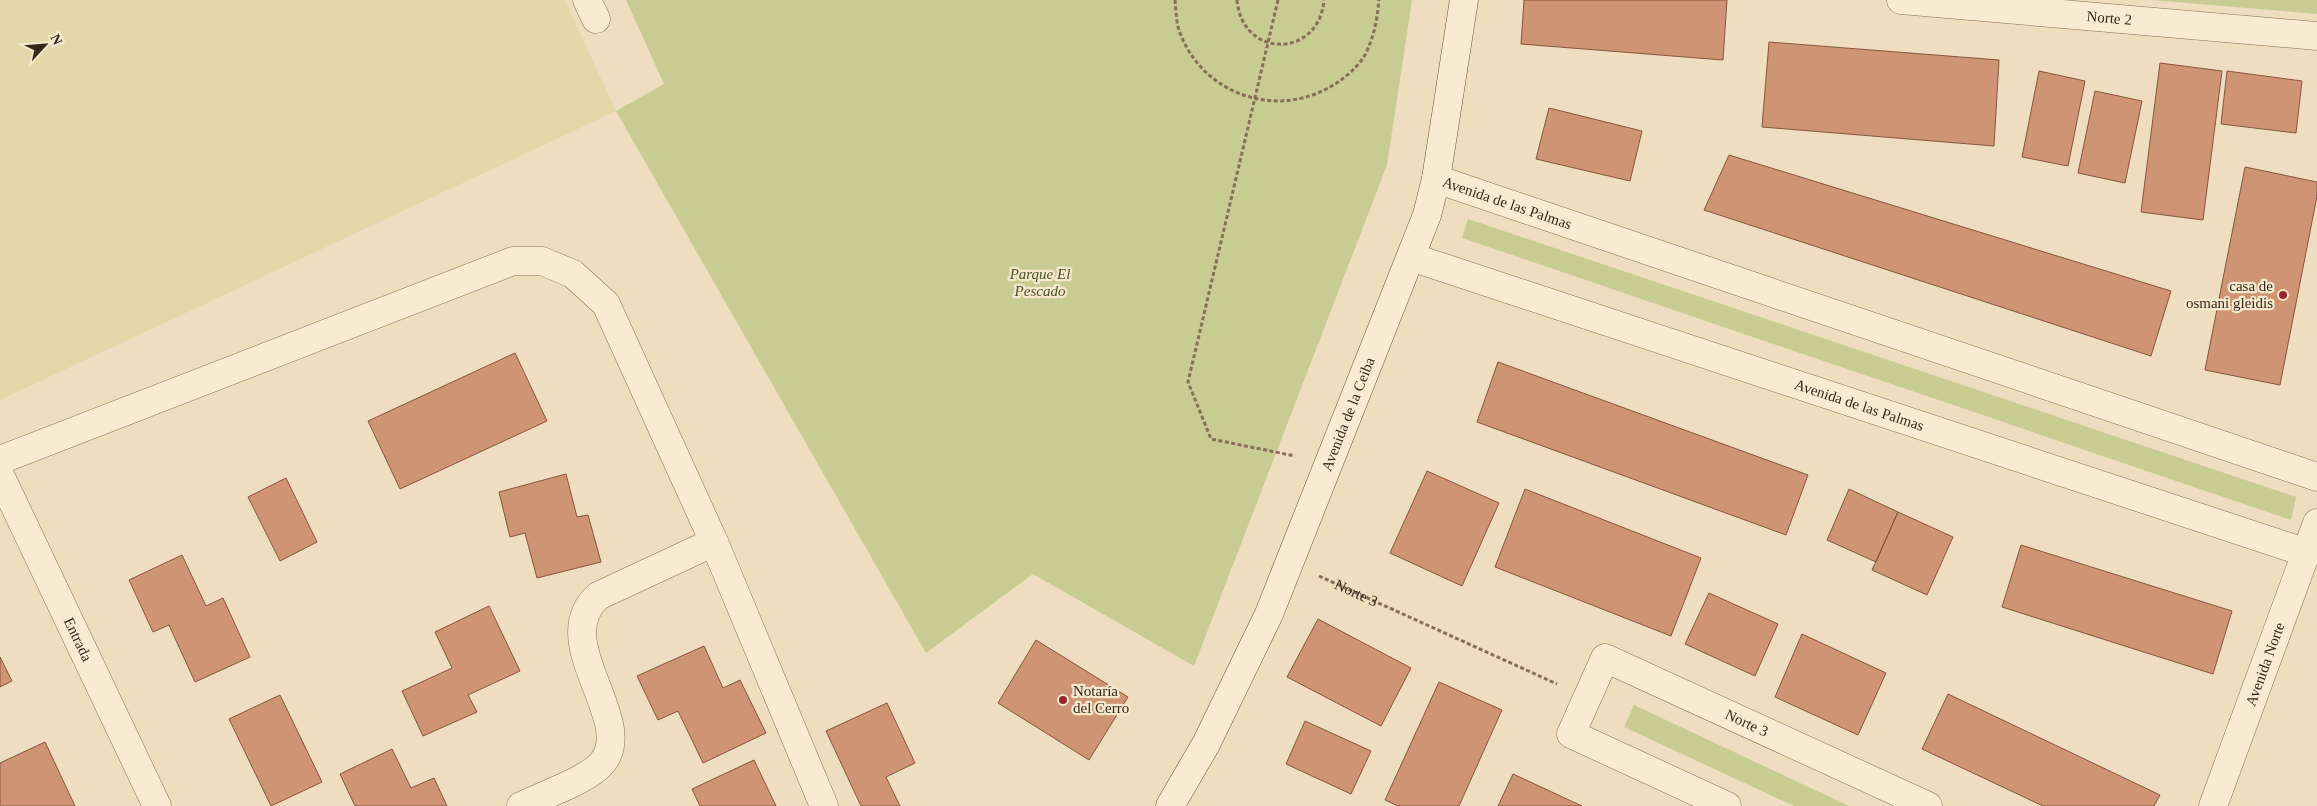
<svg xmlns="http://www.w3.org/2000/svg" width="2317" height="806" viewBox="0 0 2317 806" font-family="'Times New Roman',serif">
<rect width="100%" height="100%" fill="#eeddbe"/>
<path fill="#e4d8ab" d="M0 0H565L616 111 0 400Z"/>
<path fill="#c8cc92" d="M626 0H1412L1387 165 1194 666 1033 574 926 653 616 111 664 84Z
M2152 0H2317V14Z
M1468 219 2296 497 2291 520 1462 238Z
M1634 705 1849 806H1794L1624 727Z"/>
<path fill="#ce9473" stroke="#86563c" d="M1524 0H1727L1723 60 1521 44Z
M1769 42 1999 60 1994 146 1762 127Z
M2160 63 2222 71 2203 220 2141 212Z
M2039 71 2085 81 2068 166 2022 157Z
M2227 71 2302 81 2296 133 2221 124Z
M2095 91 2142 101 2125 183 2078 173Z
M1549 108 1642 131 1630 181 1536 159Z
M1729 155 2171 291 2151 356 1704 210Z
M2245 167 2317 182V196L2280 385 2205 370Z
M515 353 547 421 400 489 368 421Z
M1498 362 1808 475 1786 535 1477 422Z
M1427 471 1499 503 1462 586 1390 553Z
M566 474 577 517 588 515 601 562 537 578 525 533 510 537 499 492Z
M286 478 317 542 280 561 248 497Z
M1525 489 1701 558 1671 636 1495 567Z
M1849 489 1898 512 1876 562 1827 540Z
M1898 512 1953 537 1927 595 1872 570Z
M2021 545 2232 611 2213 674 2002 607Z
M182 555 206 606 223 598 250 657 195 682 169 625 153 632 129 580Z
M1709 593 1778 624 1755 676 1685 644Z
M489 606 520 671 468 695 477 712 423 736 402 691 452 668 435 632Z
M1318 619 1411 668 1381 726 1287 677Z
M1802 634 1886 673 1858 735 1775 697Z
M1036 640 1128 697 1089 760 998 703Z
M704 646 723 688 740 680 766 733 703 763 678 711 658 720 637 676Z
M0 657 12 681 0 687Z
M1439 682 1502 710 1459 806H1398L1385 800Z
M1948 694 2160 795 2154 806H2043L1922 749Z
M280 695 322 782 271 806 229 719Z
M887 703 915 763 886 777 900 806H861L826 731Z
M1305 721 1371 751 1351 794 1286 764Z
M45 742 75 806H0V763Z
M392 749 411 788 434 778 447 806H355L340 774Z
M754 760 776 806H700L692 789Z
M1513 774 1582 806H1498Z"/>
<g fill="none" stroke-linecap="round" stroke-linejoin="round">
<defs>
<g id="street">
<path d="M587 0 596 19"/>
<path id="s2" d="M1901 0 2317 36"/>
<path id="s3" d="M1436 179 2317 477"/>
<path id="s4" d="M1411 257 2307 553"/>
<path d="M0 460 513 261H542L573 274 606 304 714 542 824 806"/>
<path id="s5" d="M0 475 157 806"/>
<path d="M521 806C543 795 588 780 602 763 638 721 547 642 598 596L714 542"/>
<path id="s6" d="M1727 806 1571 734 1605 658 1928 806"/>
<path id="s7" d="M2213 806 2317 523"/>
</g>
<g id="secondary">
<path id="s8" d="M1170 806 1206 744 1269 614 1427 215 1436 179 1464 0"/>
</g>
</defs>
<use href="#street" stroke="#876e56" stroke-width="29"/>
<use href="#secondary" stroke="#684f3a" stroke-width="29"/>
<g stroke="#876e56" stroke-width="3" stroke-dasharray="4 2.5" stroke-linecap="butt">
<path d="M1175 0C1176 10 1176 21 1179 30 1200 92 1272 119 1328 88 1342 81 1357 68 1365 55 1374 37 1377 20 1379 0"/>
<path d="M1237 0C1242 59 1319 59 1324 0"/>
<path d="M1278 0 1188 382 1211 439 1295 456"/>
<path id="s1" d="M1319 576 1557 684"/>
</g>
<use href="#street" stroke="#f9ebd1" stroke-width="28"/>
<use href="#secondary" stroke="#f9ebd1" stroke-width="28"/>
</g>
<g fill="#97252c" stroke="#f6e8cd" stroke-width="2">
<circle cx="2283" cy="295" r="5"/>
<circle cx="1063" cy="700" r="5"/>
</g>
<g text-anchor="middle" stroke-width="4.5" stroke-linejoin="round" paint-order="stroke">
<g font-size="15" fill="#36271b" stroke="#f6e8cd">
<text dy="5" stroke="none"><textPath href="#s2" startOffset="209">Norte 2</textPath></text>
<text dy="5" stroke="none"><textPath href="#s3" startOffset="75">Avenida de las Palmas</textPath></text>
<text dy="5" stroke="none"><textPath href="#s4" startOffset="472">Avenida de las Palmas</textPath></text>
<text dy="5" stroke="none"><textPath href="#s8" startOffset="431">Avenida de la Ceiba</textPath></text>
<text dy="5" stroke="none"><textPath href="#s1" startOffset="41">Norte 3</textPath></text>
<text dy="5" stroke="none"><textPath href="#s5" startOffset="182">Entrada</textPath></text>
<text dy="5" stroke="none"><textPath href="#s7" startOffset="151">Avenida Norte</textPath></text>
<text dy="5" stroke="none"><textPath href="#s6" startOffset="411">Norte 3</textPath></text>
</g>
<g font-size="15" font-style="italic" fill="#495322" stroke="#f6e8cd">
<text x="1040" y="279">Parque El<tspan x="1040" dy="17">Pescado</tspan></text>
</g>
<g font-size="15" fill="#36271b" stroke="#f6e8cd" text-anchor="end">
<text x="2273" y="291">casa de<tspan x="2273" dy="17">osmani gleidis</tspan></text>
<text x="1073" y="696" text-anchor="start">Notaría<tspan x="1073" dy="17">del Cerro</tspan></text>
</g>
</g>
<g transform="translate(45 45) rotate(64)" stroke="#f6e8cd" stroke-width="4" paint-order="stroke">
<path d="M0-4L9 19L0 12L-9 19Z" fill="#36271b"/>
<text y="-8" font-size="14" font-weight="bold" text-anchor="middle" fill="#36271b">N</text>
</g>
</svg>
